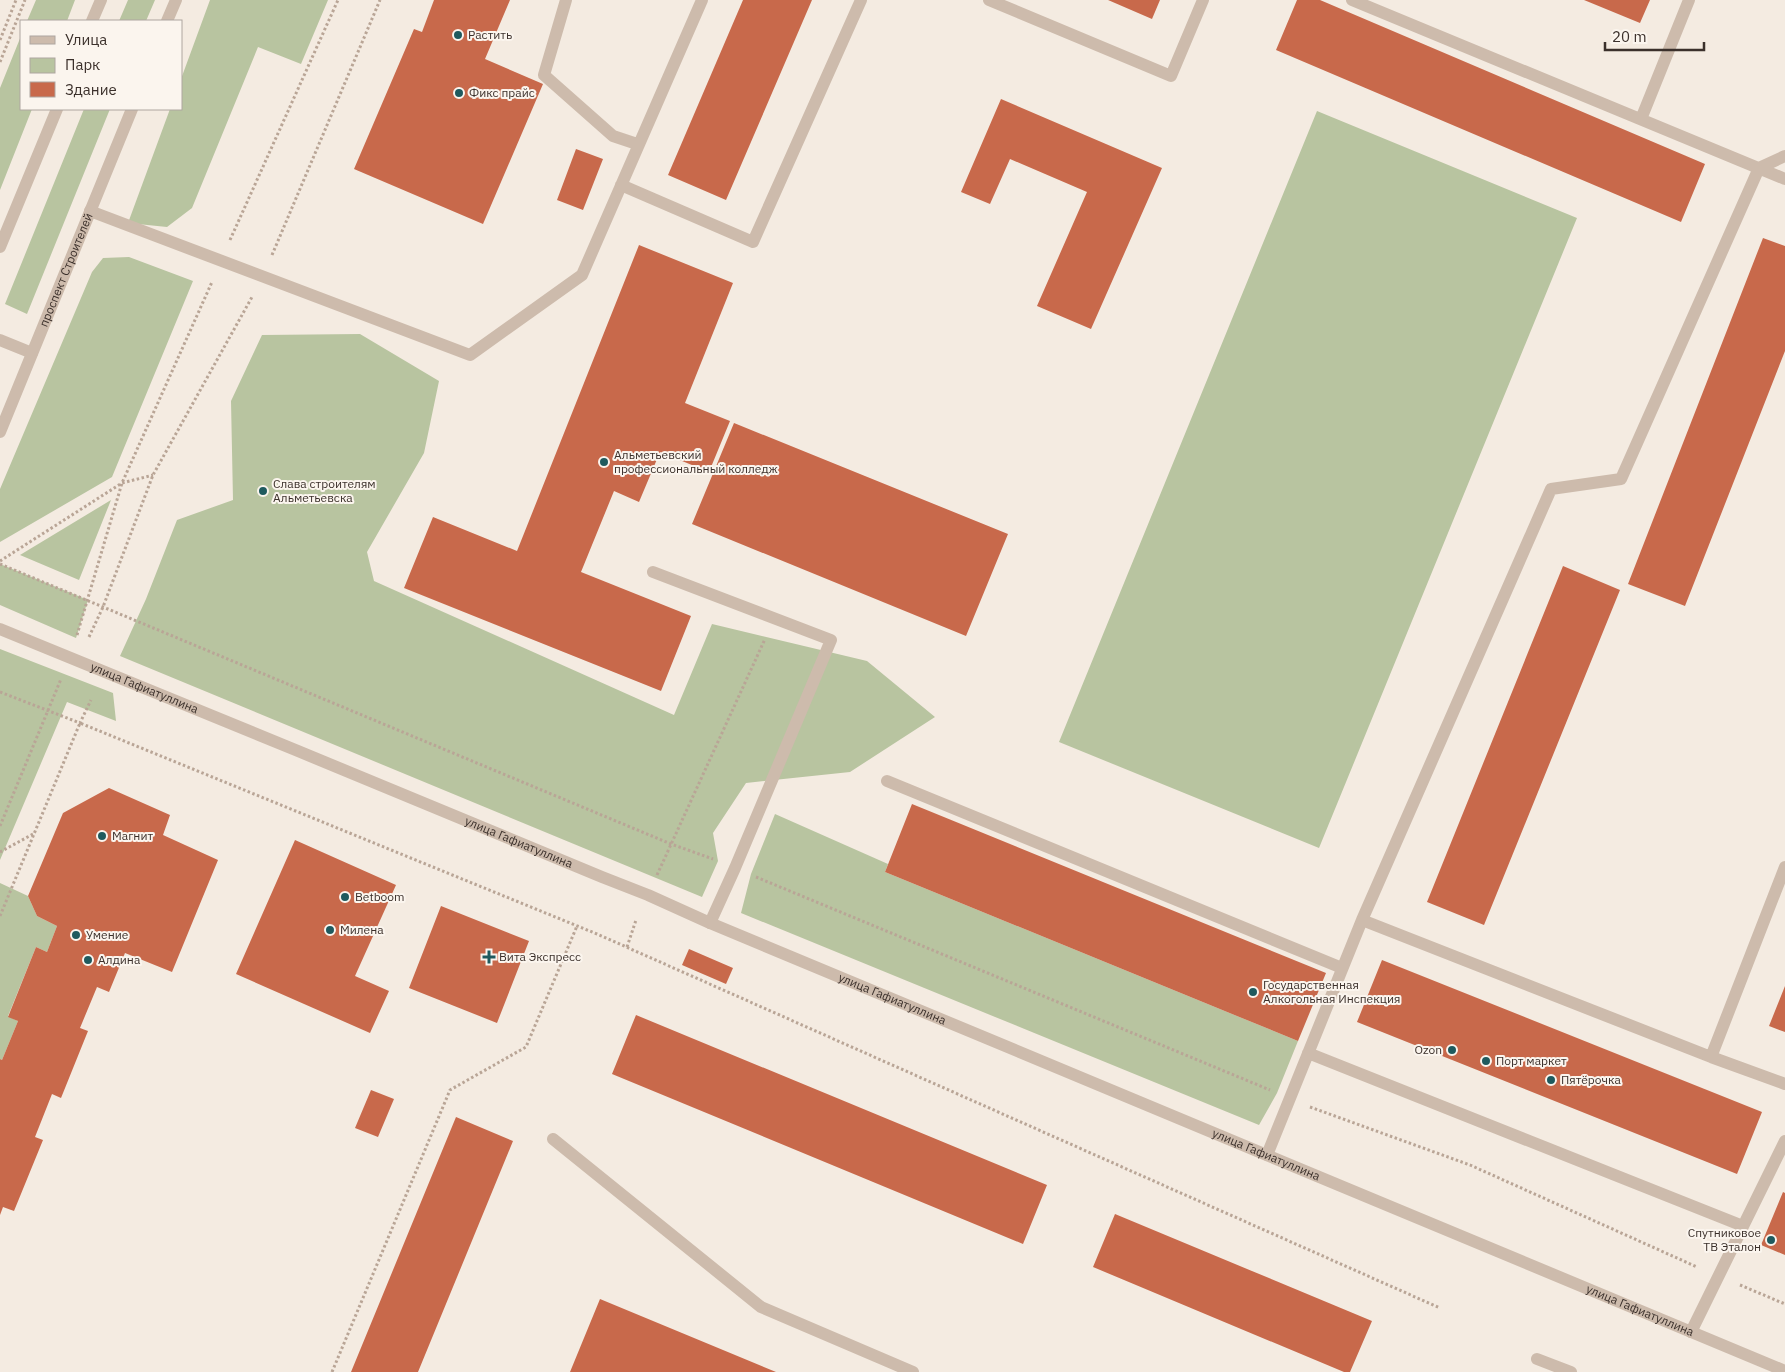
<svg xmlns="http://www.w3.org/2000/svg" width="1785" height="1372" viewBox="0 0 1785 1372" font-family="'IBM Plex Sans',sans-serif">
<rect width="100%" height="100%" fill="#f4ebe1"/>
<path fill="#b8c4a0" d="M36 0H75L67 21H27Z
M128 0H155L146 21H119Z
M210 0H328L301 64 258 47 192 208 167 227 128 223 170 109H181V79Z
M21 36V109H32L0 190V88Z
M84 109H110L27 314 5 304Z
M1317 111 1577 218 1319 848 1059 742Z
M129 257 193 281 112 477 0 542V489L92 272 103 258Z
M360 334 439 381 424 453 367 552 374 581 674 715 712 624 867 661 935 717 850 772 746 783 713 833 718 861 702 897 120 656 146 599 177 520 233 500 231 401 262 335Z
M111 500 79 580 20 555Z
M0 564 88 600 76 638 0 605Z
M0 649 113 693 116 721 67 702 0 860Z
M775 814 888 864 885 872 1298 1041 1277 1093 1259 1125 741 913 751 874Z
M0 883 28 896 37 916 57 926 47 952 36 947 8 1016 18 1021 2 1060 0 1059Z"/>
<path fill="#c8694b" d="M434 0H510L485 59 543 84 483 224 354 169 414 29 422 32Z
M743 0H812L726 200 668 175Z
M1108 0H1160L1152 19Z
M1297 0H1320L1705 164 1681 222 1276 50Z
M1584 0H1650L1640 23Z
M1001 99 1162 168 1091 329 1037 306 1087 192 1010 159 990 204 961 192Z
M576 149 603 159 583 210 557 200Z
M1763 238 1785 246V351L1685 606 1628 584Z
M639 245 733 283 685 403 730 421 709 472 660 452 639 502 614 491 581 572 691 616 661 691 404 588 433 517 517 551Z
M734 423 1008 534 966 636 692 524Z
M1563 566 1620 590 1484 925 1427 902Z
M109 788 170 815 163 835 218 860 172 972 125 953 109 992 97 987 80 1028 88 1031 61 1098 52 1094 35 1137 43 1140 14 1211 3 1207 0 1215V1059L2 1060 18 1021 8 1017 36 947 47 952 57 926 37 916 28 896 63 813Z
M912 804 1326 973 1298 1041 885 872Z
M295 840 396 885 355 976 389 991 370 1033 236 974Z
M441 906 529 941 497 1023 409 988Z
M689 949 733 968 726 984 682 965Z
M1382 960 1762 1112 1737 1174 1357 1022Z
M1785 986V1032L1769 1026Z
M636 1015 1047 1185 1023 1244 612 1074Z
M371 1090 394 1099 378 1137 355 1128Z
M456 1117 513 1141 418 1372H351Z
M1783 1192 1785 1193V1255L1761 1245Z
M1115 1214 1372 1321 1350 1372H1344L1093 1267Z
M600 1299 776 1372H570Z"/>
<g fill="none" stroke-linecap="round" stroke-linejoin="round">
<path stroke="#b9a596" stroke-width="3" stroke-dasharray="2.5 2.5" stroke-linecap="butt" d="M0 40 16 0
M0 62 25 0
M230 240 338 0
M272 255 380 0
M0 561 122 483 153 475
M0 564 671 844 713 859
M77 635 122 483 212 282
M89 637 103 607 153 475 252 297
M0 692 80 723 91 700
M0 826 61 679
M0 852 35 833
M657 875 765 639
M756 877 1270 1090
M0 916 80 723 597 934 1440 1308
M627 947 636 920
M1310 1107 1470 1165 1697 1267
M1740 1285 1785 1304
M332 1372 450 1090 526 1047 577 926"/>
<path stroke="#cdbbac" stroke-width="12" d="M566 0 544 75 613 136 637 144
M989 0 1171 76 1203 0
M1352 0 1785 179
M1641 119 1689 0
M621 185 753 242 861 0
M90 211 470 355 582 275 702 0
M653 572 831 640 735 868 710 923
M887 781 1342 968
M1785 867 1711 1057 1785 1084
M1362 920 1711 1057
M1308 1053 1743 1226
M553 1139 761 1307 913 1372
M1267 1155 1362 920 1551 489 1621 479 1759 168 1785 156
M1691 1332 1785 1141
M1537 1359 1571 1372"/>
<g stroke="#cdbbac" stroke-width="12">
<path d="M92 21 101 0"/>
<path d="M167 21 176 0"/>
<path d="M0 247 57 109"/>
<path d="M0 340 32 353"/>
<path id="s1" d="M0 432 132 109"/>
<path id="s2" d="M0 629 298 751 602 877 648 895 710 923 1785 1371"/>
</g>
</g>
<g fill="#1f5a5e" stroke="#fbf5ee" stroke-width="2">
<circle cx="458" cy="35" r="5"/>
<circle cx="459" cy="93" r="5"/>
<circle cx="604" cy="462" r="5"/>
<circle cx="263" cy="491" r="5"/>
<circle cx="102" cy="836" r="5"/>
<circle cx="345" cy="897" r="5"/>
<circle cx="330" cy="930" r="5"/>
<circle cx="76" cy="935" r="5"/>
<path d="M486.5 949.5h5v5h5v5h-5v5h-5v-5h-5v-5h5z"/>
<circle cx="88" cy="960" r="5"/>
<circle cx="1253" cy="992" r="5"/>
<circle cx="1452" cy="1050" r="5"/>
<circle cx="1486" cy="1061" r="5"/>
<circle cx="1551" cy="1080" r="5"/>
<circle cx="1771" cy="1240" r="5"/>
</g>
<g text-anchor="middle" stroke-width="4" stroke-linejoin="round" paint-order="stroke">
<g font-size="12" fill="#3b302b" stroke="#fbf5ee" text-anchor="start">
<text x="468" y="39">Растить</text>
<text x="469" y="97">Фикс прайс</text>
<text x="614" y="459">Альметьевский<tspan x="614" dy="14">профессиональный колледж</tspan></text>
<text x="273" y="488">Слава строителям<tspan x="273" dy="14">Альметьевска</tspan></text>
<text x="112" y="840">Магнит</text>
<text x="355" y="901">Betboom</text>
<text x="340" y="934">Милена</text>
<text x="86" y="939">Умение</text>
<text x="499" y="961">Вита Экспресс</text>
<text x="98" y="964">Алдина</text>
<text x="1263" y="989">Государственная<tspan x="1263" dy="14">Алкогольная Инспекция</tspan></text>
<text x="1442" y="1054" text-anchor="end">Ozon</text>
<text x="1496" y="1065">Порт маркет</text>
<text x="1561" y="1084">Пятёрочка</text>
<text x="1761" y="1237" text-anchor="end">Спутниковое<tspan x="1761" dy="14">ТВ Эталон</tspan></text>
</g>
<g font-size="12" fill="#3b302b" stroke="#fbf5ee">
<text dy="4" stroke="none"><textPath href="#s1" startOffset="175">проспект Строителей</textPath></text>
<text dy="4" stroke="none"><textPath href="#s2" startOffset="156">улица Гафиатуллина</textPath></text>
<text dy="4" stroke="none"><textPath href="#s2" startOffset="561">улица Гафиатуллина</textPath></text>
<text dy="4" stroke="none"><textPath href="#s2" startOffset="966">улица Гафиатуллина</textPath></text>
<text dy="4" stroke="none"><textPath href="#s2" startOffset="1371">улица Гафиатуллина</textPath></text>
<text dy="4" stroke="none"><textPath href="#s2" startOffset="1776">улица Гафиатуллина</textPath></text>
</g>
</g>
<rect x="20" y="20" width="162" height="90" fill="#fbf5ee" stroke="#aea6a0"/>
<rect x="30" y="36" width="25" height="8" fill="#cdbbac" stroke="#aea6a0"/>
<text x="65" y="45" font-size="15" fill="#3b302b">Улица</text>
<rect x="30" y="58" width="25" height="15" fill="#b8c4a0" stroke="#aea6a0"/>
<text x="65" y="70" font-size="15" fill="#3b302b">Парк</text>
<rect x="30" y="82" width="25" height="15" fill="#c8694b" stroke="#aea6a0"/>
<text x="65" y="95" font-size="15" fill="#3b302b">Здание</text>
<path d="M1605 42v8h99v-8" fill="none" stroke="#3b302b" stroke-width="2.5"/>
<text x="1612" y="42" font-size="15" fill="#3b302b" stroke="#fbf5ee" stroke-width="4" paint-order="stroke">20 m</text>
</svg>
